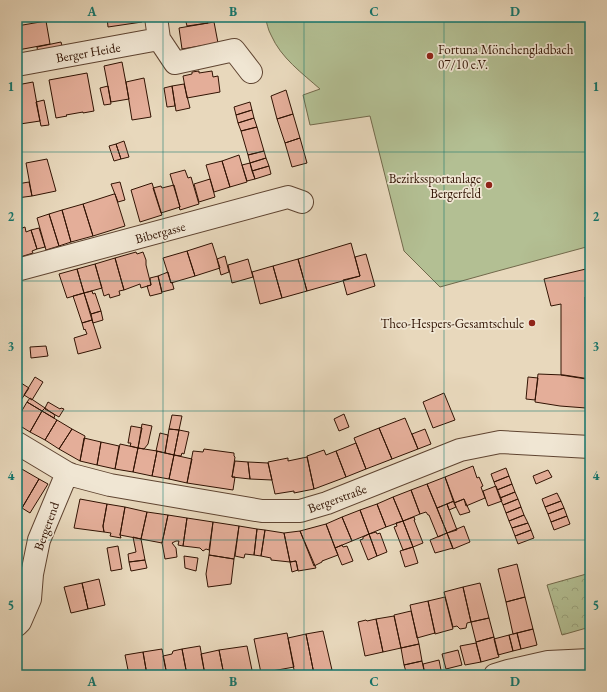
<svg xmlns="http://www.w3.org/2000/svg" width="607" height="692" viewBox="0 0 607 692" font-family="'EB Garamond',serif">
<defs>
<pattern id="park-crowns" width="20" height="18" patternUnits="userSpaceOnUse"><rect width="20" height="18" fill="#b3bf93"/><path d="M2 6a3 3 0 1 1 6 0M12 15a3 3 0 1 1 6 0" fill="none" stroke="#9aa37d"/></pattern>
</defs>
<rect width="100%" height="100%" fill="#e8d8bc"/>
<filter id="stains"><feTurbulence type="fractalNoise" baseFrequency=".005" numOctaves="4"/><feColorMatrix values="0 0 0 0 .2 0 0 0 0 .09 0 0 0 0 .02 0 0 0 .5 -.17"/></filter>
<radialGradient id="worn" r=".72"><stop offset=".6" stop-color="#630" stop-opacity="0"/><stop offset="1" stop-color="#630" stop-opacity=".3"/></radialGradient>
<path fill="url(#park-crowns)" stroke="#72694b" d="M590 573V627L562 635 547 585Z"/>
<path fill="#b3bf93" stroke="#72694b" d="M265 17H590V246L494 272 440 287 404 251 370 116 310 125 303 95 320 89C302 73 281 58 271 35 268 30 267 23 265 17Z"/>
<path fill="#e4ae99" stroke="#311303" d="M107 17H142V22L108 27Z
M191 17H207L208 23 187 26 185 18Z
M46 21 50 44 18 50 17 26Z
M214 22 218 43 182 49 179 28Z
M61 42 63 50 38 54 37 47Z
M122 62 129 99 111 102 104 66Z
M199 71V73L212 71 213 77 218 76 220 92 187 98 183 76 192 74V72Z
M87 73 94 111 83 113V112L66 115 67 116 56 118 49 80Z
M144 78 151 117 132 120 126 82Z
M33 82 40 121 20 124 17 105V85Z
M184 84 190 108 176 111 172 86Z
M108 86 111 104 104 105 100 88Z
M172 86 175 106 167 107 164 88Z
M286 90 293 114 277 119 271 96Z
M44 100 49 125 41 126 36 102Z
M250 102 252 110 236 115 234 107Z
M252 110 254 118 238 123 236 115Z
M293 114 300 138 285 143 277 119Z
M254 118 257 127 241 131 238 123Z
M257 127 264 151 248 155 241 131Z
M300 138 307 163 292 167 285 143Z
M124 141 129 157 121 159 116 144Z
M116 144 121 159 114 161 109 146Z
M264 151 266 158 250 163 248 155Z
M239 155 247 182 230 187 222 161Z
M266 158 269 166 252 171 250 163Z
M47 159 56 191 32 196 26 163Z
M222 161 230 187 214 192 206 165Z
M250 163 255 179 247 181 242 165Z
M269 166 271 174 255 179 252 171Z
M185 170 188 178 191 177 199 204 180 210 179 207H180L170 174Z
M210 179 215 197 199 202 194 184Z
M29 182 32 196 17 198V184Z
M120 182 125 200 118 202 111 184Z
M152 183 162 215 140 222 131 190Z
M174 185 180 207 161 213 153 188 161 186 162 188Z
M114 194H115L125 226 93 236 83 204Z
M83 204 93 236 71 242 62 210Z
M62 210 71 242 59 246 49 214Z
M49 214 59 246 46 250 37 218Z
M25 227 26 232 31 230 37 249 32 251 33 253 17 258V230Z
M39 228 45 247 37 249 31 230Z
M212 243 220 268 195 276 187 251Z
M351 243 360 276 307 291 298 259Z
M187 251 195 276 171 283 163 258Z
M136 252 137 254 143 252 146 260V265L151 285 141 288 140 284 124 290 115 258Z
M366 254 375 286 347 295 343 280 360 276 355 257Z
M225 256 229 272 221 275 217 259Z
M115 258 124 290 119 291 120 295 110 298 109 294 104 296 95 264Z
M248 259 253 277 232 283 228 265Z
M298 259 307 291 282 298 273 266Z
M95 264 102 288 84 293 77 269Z
M273 266 282 298 260 304 252 272Z
M590 268V296L585 297 586 379 561 375V304L551 306 544 279Z
M77 269 84 293 67 298 59 274Z
M168 272 171 283 172 282 174 289 162 292 158 276Z
M158 276 162 293 150 296 147 286 151 285 150 278Z
M92 291 93 294 95 293 101 311 91 314 84 293Z
M84 293 92 320 82 323 73 296Z
M101 311 103 320 93 323 91 314Z
M92 320 101 348 78 354 74 338 87 334 85 329 84 330 82 323Z
M46 346 48 356 31 358 30 347Z
M538 374 564 375 590 379 586 408 560 406 535 402Z
M35 377 43 382 32 400 24 395Z
M528 377 538 378 535 400 526 399Z
M21 383 29 388 17 406V390Z
M444 393 455 420 433 428 423 402Z
M30 398 45 408 42 411 27 402Z
M27 402 42 411 30 432 17 424V419Z
M48 402 60 409 61 408 64 409 59 417 45 409V408Z
M45 408 55 415 54 418 42 411Z
M42 411 57 420 45 440 30 432Z
M344 414 349 427 339 431 334 419Z
M172 415 182 416 179 430 169 429Z
M405 418 418 449 392 459 379 428Z
M57 420 72 429 59 449 45 440Z
M142 424 152 426 148 444 144 449 138 448Z
M131 426 142 428 138 448 130 446 131 443H128Z
M379 428 392 459 366 469 354 438Z
M72 429 85 436 80 461 59 449Z
M169 429 179 430 174 455 165 453Z
M425 429 431 444 418 449 412 434Z
M179 430 189 432 184 454 182 453 181 456 174 455Z
M160 433 168 435 165 453 156 451Z
M84 438 101 442 97 465 80 461Z
M101 442 119 446 115 469 97 465Z
M356 443 366 469 346 477 336 451Z
M120 444 138 448 133 472 115 469Z
M138 448 157 451 152 476 133 472Z
M204 449 234 453V456L235 457 232 477H235L233 490 187 483 193 451 203 452Z
M324 450 326 455 336 451 346 477 314 489 307 456Z
M157 451 174 455 169 479 152 476Z
M174 455 192 459 187 483 169 479Z
M307 457 314 489 294 493V491L275 494 268 462 288 458V461Z
M235 461 248 462 250 479 232 477Z
M248 462 268 463 272 480 250 479Z
M473 466 477 478 479 477 483 486 481 487 485 498 466 506 464 499 454 503 445 477Z
M20 468 39 479 22 508 17 505V474Z
M506 468 509 476 494 482 491 474Z
M548 470 552 477 536 484 533 476Z
M509 476 512 484 497 490 494 482Z
M445 477 454 501 437 508 427 484Z
M39 479 48 484 30 513 22 508Z
M427 484 447 533 438 537 429 515H428L426 512 420 514 411 490Z
M512 484 515 492 500 498 497 490Z
M496 486 502 501 488 506 483 491Z
M411 490 420 514 403 521 393 497Z
M515 492 518 499 503 505 500 498Z
M557 493 561 501 545 507 542 499Z
M393 497 403 521 386 527 377 504Z
M80 499 107 504 103 526 104 532 74 528Z
M464 499 470 512 460 515 454 503Z
M518 499 521 507 506 513 503 505Z
M454 501 456 507 449 510 447 504Z
M561 501 564 508 548 514 545 507Z
M107 504 125 507 120 535 121 538 110 536 111 533 104 532 103 526Z
M377 504 386 527 369 534 360 510Z
M447 504 457 530 447 533 437 508Z
M125 507 147 512 141 539 120 535Z
M521 507 524 515 509 521 506 513Z
M564 508 567 516 551 522 548 514Z
M360 510 369 534 352 541 342 517Z
M147 512 168 515 162 543 141 539Z
M168 515 187 518 183 546 178 545 179 541H176L172 543 176 548 177 557 165 559 162 543Z
M524 515 528 523 512 528 509 521Z
M567 516 570 524 554 530 551 522Z
M342 517 352 541 335 548 326 524Z
M414 517 415 520H414L423 543 413 547 403 521Z
M187 518 213 522 209 550 206 549 203 551 200 548 183 546Z
M403 521 413 547 403 550 394 527 397 526 396 523Z
M213 522 239 526 234 559 209 555Z
M528 523 531 530 515 536 512 528Z
M326 524 338 555 322 561V562L314 566 300 531Z
M239 526 257 529 254 555 245 554 244 558 235 556Z
M464 526 470 542 453 549 447 533Z
M257 529 265 530 261 556 254 555Z
M265 530 284 533 290 562 271 560V558L261 556Z
M531 530 534 538 518 544 515 536Z
M300 531 316 568 298 571 296 561 290 562 284 533Z
M376 532 377 534 380 533 387 552 377 556 369 534Z
M447 533 453 548 435 553 430 540Z
M369 534 377 556 368 560 360 540 363 539V537Z
M133 537 141 539 145 560 129 562 128 554 136 552Z
M342 545 343 547 347 546 353 561 342 565 335 548Z
M118 546 122 569 111 571 107 548Z
M413 547 418 563 405 567 400 551Z
M209 555 234 559 231 584 208 587 206 574Z
M184 556 198 558 196 571 185 568Z
M145 560 147 568 131 571 129 562Z
M296 561 298 570 292 572 290 562Z
M517 564 525 597 506 602 498 569Z
M99 579 105 605 88 609 82 583Z
M82 583 88 609 71 613 64 587Z
M480 583 489 618 471 622 463 587Z
M463 587 471 622 467 623 466 628 460 629 457 626 453 627 444 592Z
M445 597 453 629 435 634 428 601Z
M525 597 533 629 513 634 506 602Z
M428 601 435 633 417 638 410 605Z
M411 611 419 644 401 648 394 615Z
M394 616 401 648 383 652 376 619Z
M489 618 494 637 476 642 471 622Z
M376 619 383 652 365 656 358 622 366 620 367 621Z
M533 629 537 645 521 649 517 633Z
M323 631 332 670 314 674 306 634Z
M287 633 294 667 261 673 254 639Z
M517 633 521 649 513 651 509 635Z
M306 634 314 674 308 675H295L288 638Z
M509 635 513 651 498 655 494 639Z
M494 637 499 657 481 662 476 642Z
M476 643 481 662 465 665 460 646Z
M419 644 422 661 404 665 401 648Z
M200 646 205 675H187L182 649Z
M247 646 253 675H224L219 650Z
M162 649 167 675H147L143 652Z
M182 649 187 675H167L163 656 172 654 173 651Z
M219 650 224 675H205L201 654Z
M458 650 462 665 446 669 442 654Z
M143 652 147 675H129L125 655Z
M439 660 442 675H425L423 664Z
M422 661 425 675H407L404 665Z
M108 671 109 675H91V674Z"/>
<g fill="none" stroke-linecap="round" stroke-linejoin="round">
<defs>
<path id="minor" d="M159 39 175 63 234 50 251 72
M17 65 159 39 156 17
M17 270 288 197 302 202
M17 443 67 473 72 475 110 485 262 511H300L327 503 460 450 500 442 590 447
M17 625 20 622 30 599 32 574 39 540 67 473
M495 675 508 671 548 662 590 660"/>
</defs>
<use href="#minor" stroke="#5f4431" stroke-width="24"/>
<use href="#minor" stroke="#f0e6d3" stroke-width="22"/>
</g>
<path fill="none" stroke="#0f766e" stroke-width="1" stroke-opacity="0.55" d="M163 17V675M304 17V675M444 17V675M17 152H590M17 281H590M17 411H590M17 540H590"/>
<g fill="#8f2418" stroke="#f0e6d3" stroke-width="1.5">
<circle cx="430" cy="56" r="4"/>
<circle cx="489" cy="185" r="4"/>
<circle cx="532" cy="323" r="4"/>
</g>
<g text-anchor="middle" stroke-width="3.5" stroke-linejoin="round" paint-order="stroke">
<g font-size="13" fill="#311303" stroke="#f0e6d3" text-anchor="end">
<text x="438" y="54" text-anchor="start">Fortuna Mönchengladbach<tspan x="438" dy="15">07/10 e.V.</tspan></text>
<text x="481" y="183">Bezirkssportanlage<tspan x="481" dy="15">Bergerfeld</tspan></text>
<text x="524" y="328">Theo-Hespers-Gesamtschule</text>
</g>
<g font-size="13" fill="#311303" stroke="#f0e6d3">
<text transform="translate(88 52) rotate(-10)" y="5">Berger Heide</text>
<text transform="translate(160 232) rotate(-15)" y="5">Bibergasse</text>
<text transform="translate(337 498) rotate(-20)" y="5">Bergerstraße</text>
<text transform="translate(46 526) rotate(-70)" y="5">Bergerend</text>
</g>
</g>
<rect width="607" height="692" fill="none" stroke="#e8d8bc" stroke-width="44"/>
<rect x="22" y="22" width="563" height="648" fill="none" stroke="#0f766e" stroke-width="1.5"/>
<g font-size="13" text-anchor="middle" font-weight="bold" fill="#0f766e">
<text x="92" y="16">A</text>
<text x="233" y="16">B</text>
<text x="374" y="16">C</text>
<text x="515" y="16">D</text>
<text x="11" y="91">1</text>
<text x="596" y="91">1</text>
<text x="11" y="221">2</text>
<text x="596" y="221">2</text>
<text x="11" y="351">3</text>
<text x="596" y="351">3</text>
<text x="11" y="480">4</text>
<text x="596" y="480">4</text>
<text x="11" y="610">5</text>
<text x="596" y="610">5</text>
<text x="92" y="686">A</text>
<text x="233" y="686">B</text>
<text x="374" y="686">C</text>
<text x="515" y="686">D</text>
</g>
<rect width="100%" height="100%" filter="url(#stains)"/>
<rect width="100%" height="100%" fill="url(#worn)"/>
</svg>
